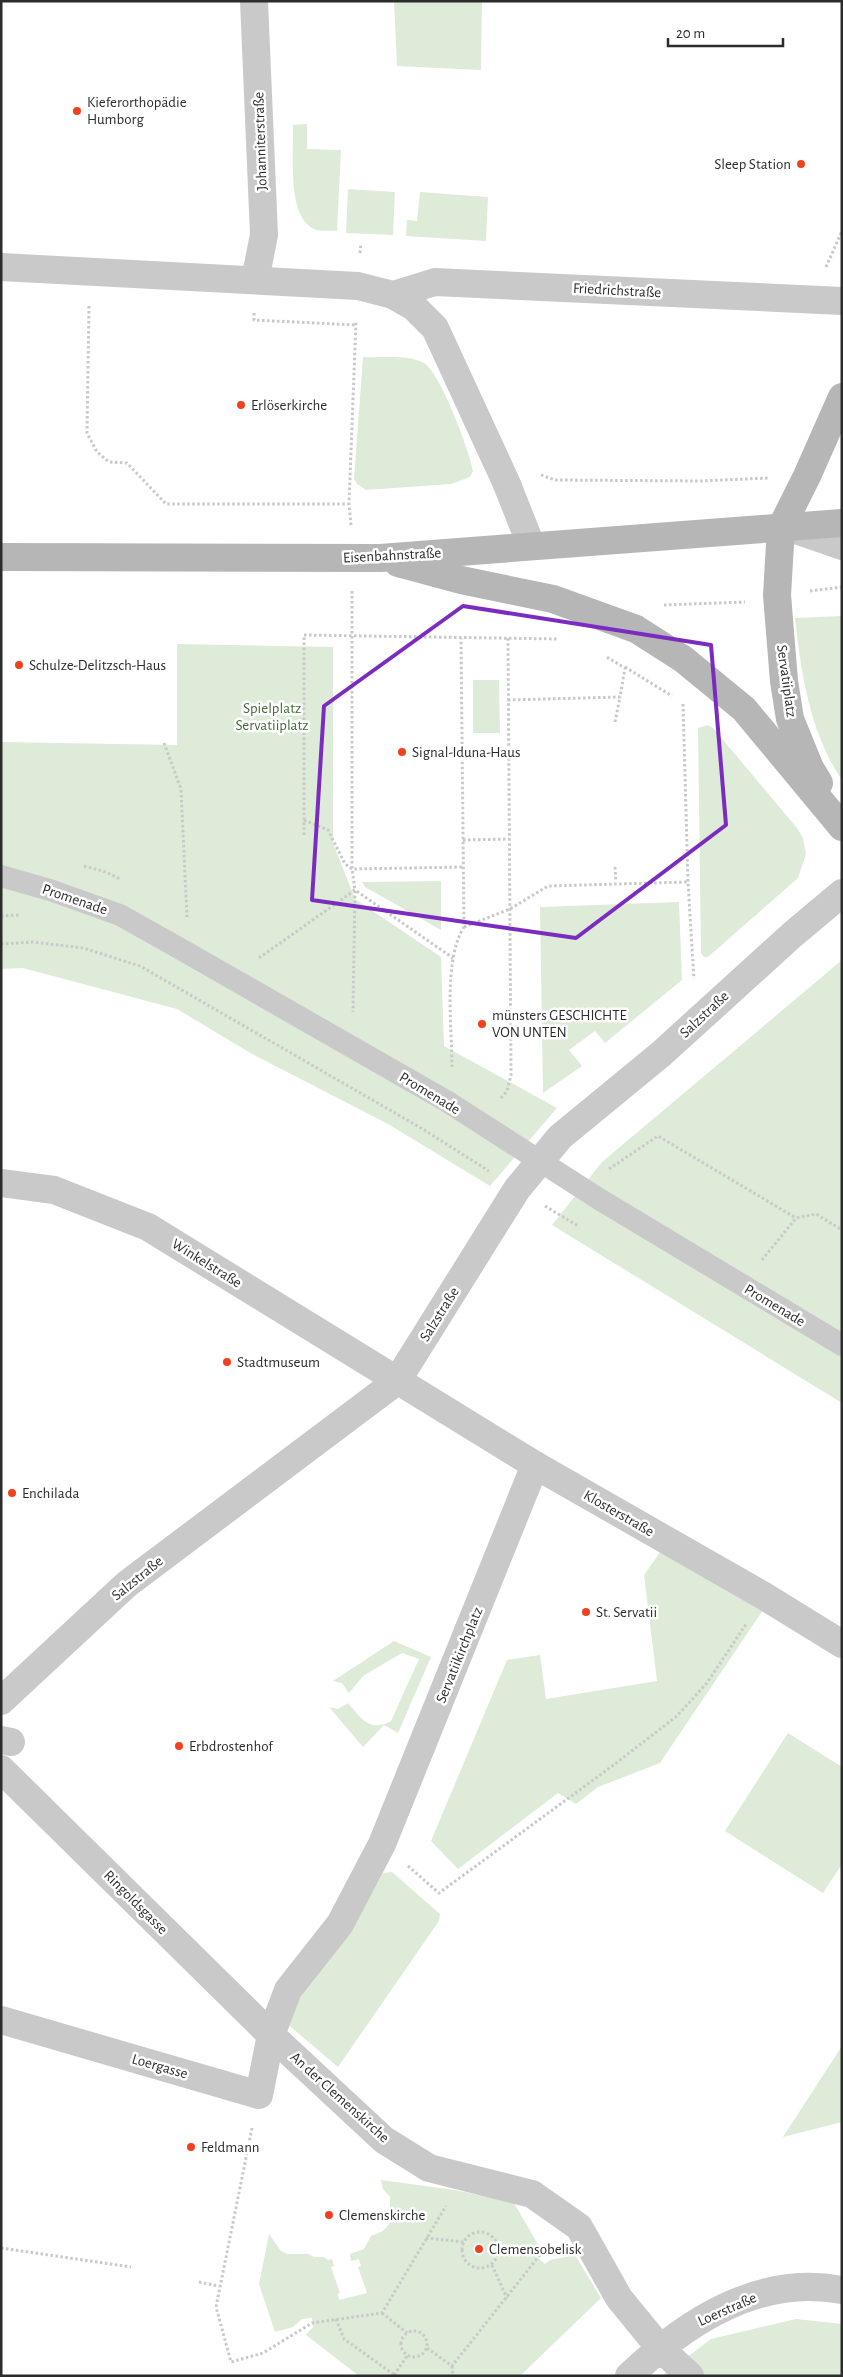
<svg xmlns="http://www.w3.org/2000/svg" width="843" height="2377" viewBox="0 0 843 2377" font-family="'Alegreya Sans',sans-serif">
<rect width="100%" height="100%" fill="#fff"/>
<path fill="#deebd8" d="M394 1H482L481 70 397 66Z
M307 124V149L341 150 337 231C330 230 320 232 314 229 286 216 294 151 293 125Z
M348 189 395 192 393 235 346 233Z
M420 192 488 197 486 241 406 236 407 220 417 221Z
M363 357C381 358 408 354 424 363 440 372 470 452 473 471L470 477 451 484 366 490 357 484 354 479Z
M842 616V780C810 733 801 673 795 618Z
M177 644 333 647V843L355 899 441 957 444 1046 557 1108 490 1186 388 1124 252 1054 177 1009 23 968 1 969V742L177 745Z
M473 680H499L500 733H473Z
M708 725 714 729 797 828 803 838 806 854 798 878 708 957H704L701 953 698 728Z
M441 881V930L365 887 362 882Z
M679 902 682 980 605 1043 595 1031 569 1050 582 1066 543 1093 540 907Z
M842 960V1403L552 1225 602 1162Z
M661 1551 763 1610 660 1763 598 1787 576 1804 558 1793 458 1869 431 1841 507 1660 540 1655 546 1699 657 1681 644 1575Z
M394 1641 431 1657 398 1733 384 1725 363 1747 329 1707 338 1709 348 1703C361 1718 370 1733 391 1721L419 1659 402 1653 363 1676 349 1693 342 1683 333 1681Z
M788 1733 842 1767V1864L823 1893 725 1831Z
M392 1872 440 1914 439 1921 338 2067 284 2021 310 1973 369 1897 383 1873Z
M842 2046V2122L783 2137Z
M381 2180 455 2190 514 2203 540 2248 535 2255 545 2264 550 2260 575 2255 601 2298 520 2376H359L306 2335 313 2327 312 2318 302 2319 293 2327 275 2332 259 2284 269 2234 281 2251 288 2254H308L314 2257H324L328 2260 332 2259 334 2266 331 2267 340 2293 338 2294 339 2300 367 2293 358 2267 361 2266 359 2259 351 2261 350 2254 364 2249 371 2236 383 2231 390 2223V2197L383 2189Z
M796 2319 842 2324V2376H662L711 2339Z"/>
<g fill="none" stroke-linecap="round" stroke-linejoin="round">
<path stroke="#c9c9c9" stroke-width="3" stroke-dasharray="2.5 2.5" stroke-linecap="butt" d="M360 253 361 243
M826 267 842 231
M89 306 87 433 97 452 109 462 127 463 166 504H349
M254 313V320L356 325
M541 475 555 480 700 481 769 478
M351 525 349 504 356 321
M352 591V869L355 890 353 1012
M810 591 842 587
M664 605 745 602
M625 667 672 696
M508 700 620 697 625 668 605 656
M683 704 688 882 694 979
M615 722 620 697
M164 743 181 789 187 917
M304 820 328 830 345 864 352 869 463 867
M304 835V635L557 639
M463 840 509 839
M84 866 106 872 120 879
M615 867 616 882
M1 916 19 915
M464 927 510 909 548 886 688 882
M1 944 33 942 83 948 140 966 421 1128 489 1171
M259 958 355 890 453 958
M452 1067C452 1028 443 960 464 927L461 638
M501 1098 507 1091 511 1075 508 638
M609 1169 658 1136 796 1218
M545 1206 578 1226
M762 1260 796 1218 816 1214 842 1230
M408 1866 439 1893 611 1767 677 1716 707 1683 746 1624
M252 2128 216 2307 231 2362 263 2353 312 2323 382 2313 446 2206
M462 2250a18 18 0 1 1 36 0a18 18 0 1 1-36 0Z
M426 2238 464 2242
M1 2248 131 2267
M492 2265 507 2298
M199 2282 219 2286
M382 2313 407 2333
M336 2319 344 2339 396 2376
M401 2344a13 13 0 1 1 26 0a13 13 0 1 1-26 0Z
M427 2348 452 2366 547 2246
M452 2366 453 2376
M394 2375 407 2356"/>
<path stroke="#c9c9c9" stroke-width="22" d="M784 529 842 549
M1 876 50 890 120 915 177 947 448 1102 599 1199 842 1345"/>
<path stroke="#c9c9c9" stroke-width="28" d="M254 1 264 235 255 280
M1 267 358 286 393 295 414 307 435 328 506 482 531 545
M393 295 435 282 842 301
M1 1183 54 1190 148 1227 535 1465 764 1596 842 1644
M1 1701 127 1584 397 1381 517 1189 560 1137 661 1054 792 935 842 893
M1 1740 11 1742
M1 1769 271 2035 384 2140 429 2168 532 2194 579 2227 619 2298 659 2347 690 2376
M1 2020 259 2095 271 2035 288 1990 340 1924 382 1844 535 1465
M629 2376C686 2322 759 2274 842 2290"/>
<path stroke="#b6b6b6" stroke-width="28" d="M1 557 380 558 842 523
M398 563 461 580 553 599 636 629 683 659 744 709 842 827
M819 783 810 768 790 719 784 681 777 595 781 528 807 476 842 397"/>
</g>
<path fill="none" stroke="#7b2cbf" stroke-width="4" stroke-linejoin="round" d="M463 606 711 645 726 825 576 938 312 900 324 706Z"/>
<g fill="#f2401f" stroke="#fff" stroke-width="2">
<circle cx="77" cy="111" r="5"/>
<circle cx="801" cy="164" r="5"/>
<circle cx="241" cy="405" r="5"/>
<circle cx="19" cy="665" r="5"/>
<circle cx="402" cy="752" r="5"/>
<circle cx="482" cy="1024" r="5"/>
<circle cx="227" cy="1362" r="5"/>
<circle cx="12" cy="1493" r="5"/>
<circle cx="586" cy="1612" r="5"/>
<circle cx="179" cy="1746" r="5"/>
<circle cx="191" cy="2147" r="5"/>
<circle cx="329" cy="2215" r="5"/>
<circle cx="479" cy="2249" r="5"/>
</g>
<g text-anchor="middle" stroke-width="5" stroke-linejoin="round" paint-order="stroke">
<g font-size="15" fill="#2c2c2c" stroke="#fff" text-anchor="start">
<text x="87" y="107">Kieferorthopädie<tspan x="87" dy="17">Humborg</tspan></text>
<text x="791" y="169" text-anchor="end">Sleep Station</text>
<text x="251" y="410">Erlöserkirche</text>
<text x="29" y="670">Schulze-Delitzsch-Haus</text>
<text x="412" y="757">Signal-Iduna-Haus</text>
<text x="492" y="1020">münsters GESCHICHTE<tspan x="492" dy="17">VON UNTEN</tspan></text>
<text x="237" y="1367">Stadtmuseum</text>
<text x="22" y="1498">Enchilada</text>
<text x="596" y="1617">St. Servatii</text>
<text x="189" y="1751">Erbdrostenhof</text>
<text x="201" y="2152">Feldmann</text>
<text x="339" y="2220">Clemenskirche</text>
<text x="489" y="2254">Clemensobelisk</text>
</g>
<g font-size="15" fill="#2c2c2c" stroke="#fff">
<text transform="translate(260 141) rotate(-92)" y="5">Johanniterstraße</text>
<text transform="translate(617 290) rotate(3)" y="5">Friedrichstraße</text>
<text transform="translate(392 555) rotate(-3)" y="5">Eisenbahnstraße</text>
<text transform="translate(787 681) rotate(82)" y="5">Servatiiplatz</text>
<text transform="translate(75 899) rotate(19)" y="5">Promenade</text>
<text transform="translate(704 1014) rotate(-43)" y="5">Salzstraße</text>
<text transform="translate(430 1093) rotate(31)" y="5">Promenade</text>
<text transform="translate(207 1263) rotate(32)" y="5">Winkelstraße</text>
<text transform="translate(775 1305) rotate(31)" y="5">Promenade</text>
<text transform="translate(439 1314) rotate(-58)" y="5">Salzstraße</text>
<text transform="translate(619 1513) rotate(30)" y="5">Klosterstraße</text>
<text transform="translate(137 1578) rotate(-39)" y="5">Salzstraße</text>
<text transform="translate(459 1655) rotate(-68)" y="5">Servatiikirchplatz</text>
<text transform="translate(136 1902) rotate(45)" y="5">Ringoldsgasse</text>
<text transform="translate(160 2066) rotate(16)" y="5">Loergasse</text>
<text transform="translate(340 2097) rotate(42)" y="5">An der Clemenskirche</text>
<text transform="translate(727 2309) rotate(-24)" y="5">Loerstraße</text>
</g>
<g font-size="15" fill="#436a37" stroke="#fff">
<text x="272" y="713">Spielplatz<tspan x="272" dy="17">Servatiiplatz</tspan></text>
</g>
</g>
<rect width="843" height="2377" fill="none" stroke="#2c2c2c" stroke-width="5"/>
<path d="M668 38v8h115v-8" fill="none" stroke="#2c2c2c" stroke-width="2.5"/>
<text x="676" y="38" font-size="15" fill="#2c2c2c" stroke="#ffffff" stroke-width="4" paint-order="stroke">20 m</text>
</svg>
